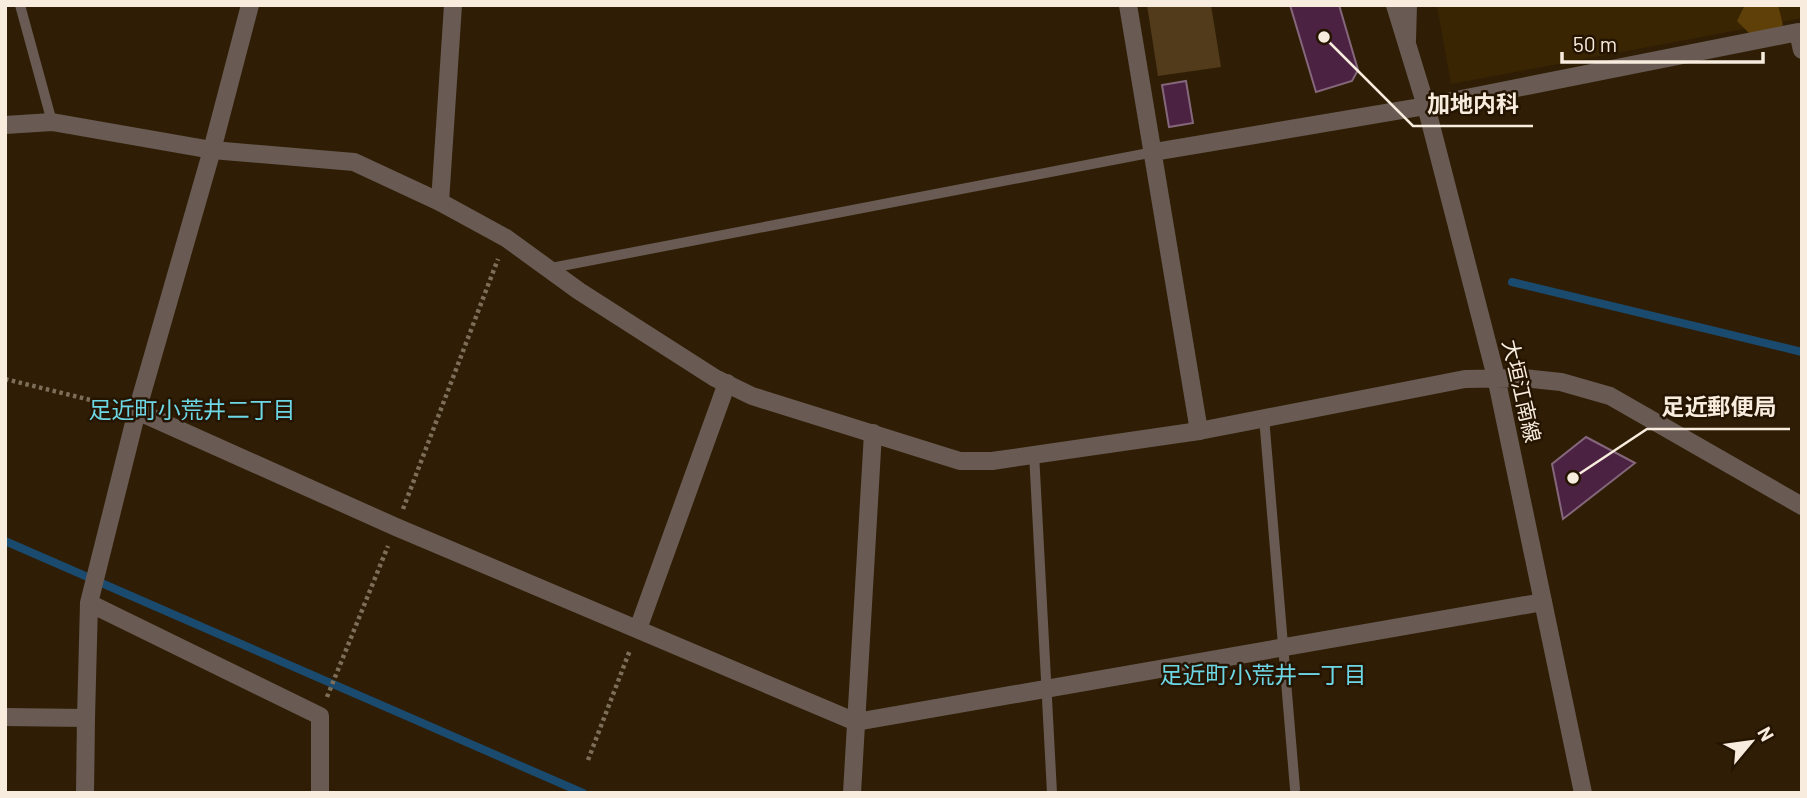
<svg xmlns="http://www.w3.org/2000/svg" width="1807" height="798" viewBox="0 0 1807 798" font-family="Barlow,'Noto Sans JP',sans-serif">
<rect width="100%" height="100%" fill="#2f1e05"/>
<path fill="#3a2503" d="M1437 5H1802V18L1451 84Z"/>
<path fill="#513b1a" d="M1147 5H1211L1221 67 1158 76Z"/>
<path fill="#5f4008" d="M1745 5H1778L1783 25 1756 40 1737 21Z"/>
<g fill="none" stroke-linecap="round" stroke-linejoin="round">
<path stroke="#1a4a6e" stroke-width="8" d="M1512 282 1802 352
M5 541 583 793"/>
</g>
<path fill="#4c2242" stroke="#84677b" stroke-width="2" d="M1290 5H1339L1358 70 1352 81 1316 92Z
M1186 81 1193 123 1169 127 1162 85Z
M1586 437 1635 463 1563 519 1552 464Z"/>
<g fill="none" stroke-linecap="round" stroke-linejoin="round">
<path stroke="#7d6e5a" stroke-width="4.5" stroke-dasharray="3.5 3.5" stroke-linecap="butt" d="M5 379 115 406
M403 509 498 259
M327 697 388 546
M588 760 630 650"/>
<path stroke="#695b54" stroke-width="10" d="M20 5 52 122
M551 268 1154 152
M1264 417 1295 789
M1034 453 1052 793"/>
<path stroke="#695b54" stroke-width="18" d="M1128 5 1199 431
M1407 40 1408 5
M1154 152 1426 106 1798 32 1802 50
M440 202 453 5
M137 411 396 527 856 722 1543 602
M89 603 320 716V793
M638 629 727 383
M5 717 86 718 85 793
M86 718 89 603 137 411 212 150 250 5
M852 793 873 433"/>
<path stroke="#695b54" stroke-width="18" d="M1395 5 1426 106 1496 377 1583 793
M5 125 52 122 212 150 354 162 440 202 506 238 579 291 715 378 752 396 960 461H992L1199 431 1465 379 1523 378 1561 382 1610 396 1802 506"/>
</g>
<g text-anchor="middle" stroke-width="5" stroke-linejoin="round" paint-order="stroke">
<g font-size="21" fill="#f8ecde" stroke="#251500">
<text transform="translate(1521 391) rotate(77)" y="7">大垣江南線</text>
</g>
<g font-size="23" fill="#6dd7e6" stroke="#251500">
<text x="192" y="418">足近町小荒井二丁目</text>
<text x="1263" y="683">足近町小荒井一丁目</text>
</g>
</g>
<path fill="none" stroke="#f8ecde" stroke-width="2.5" d="M1324 37L1413 126H1533M1573 478L1647 429H1790"/>
<g fill="#f8ecde" stroke="#251500" stroke-width="2.5">
<circle cx="1324" cy="37" r="7"/>
<circle cx="1573" cy="478" r="7"/>
</g>
<g font-size="23" text-anchor="middle" font-weight="bold" fill="#f8ecde" stroke="#251500" stroke-width="5" stroke-linejoin="round" paint-order="stroke">
<text x="1473" y="112">加地内科</text>
<text x="1719" y="415">足近郵便局</text>
</g>
<rect width="1807" height="798" fill="none" stroke="#f8ecde" stroke-width="14"/>
<g transform="translate(1751 742) rotate(61)" stroke="#251500" stroke-width="5" paint-order="stroke">
<path d="M0-5L12 26L0 18L-12 26Z" fill="#f8ecde"/>
<text y="-10" font-size="19" font-weight="bold" text-anchor="middle" fill="#f8ecde">N</text>
</g>
<path d="M1562 52v10h201v-10" fill="none" stroke="#f8ecde" stroke-width="3.5"/>
<text x="1573" y="52" font-size="21" fill="#f8ecde" stroke="#251500" stroke-width="5" paint-order="stroke">50 m</text>
</svg>
